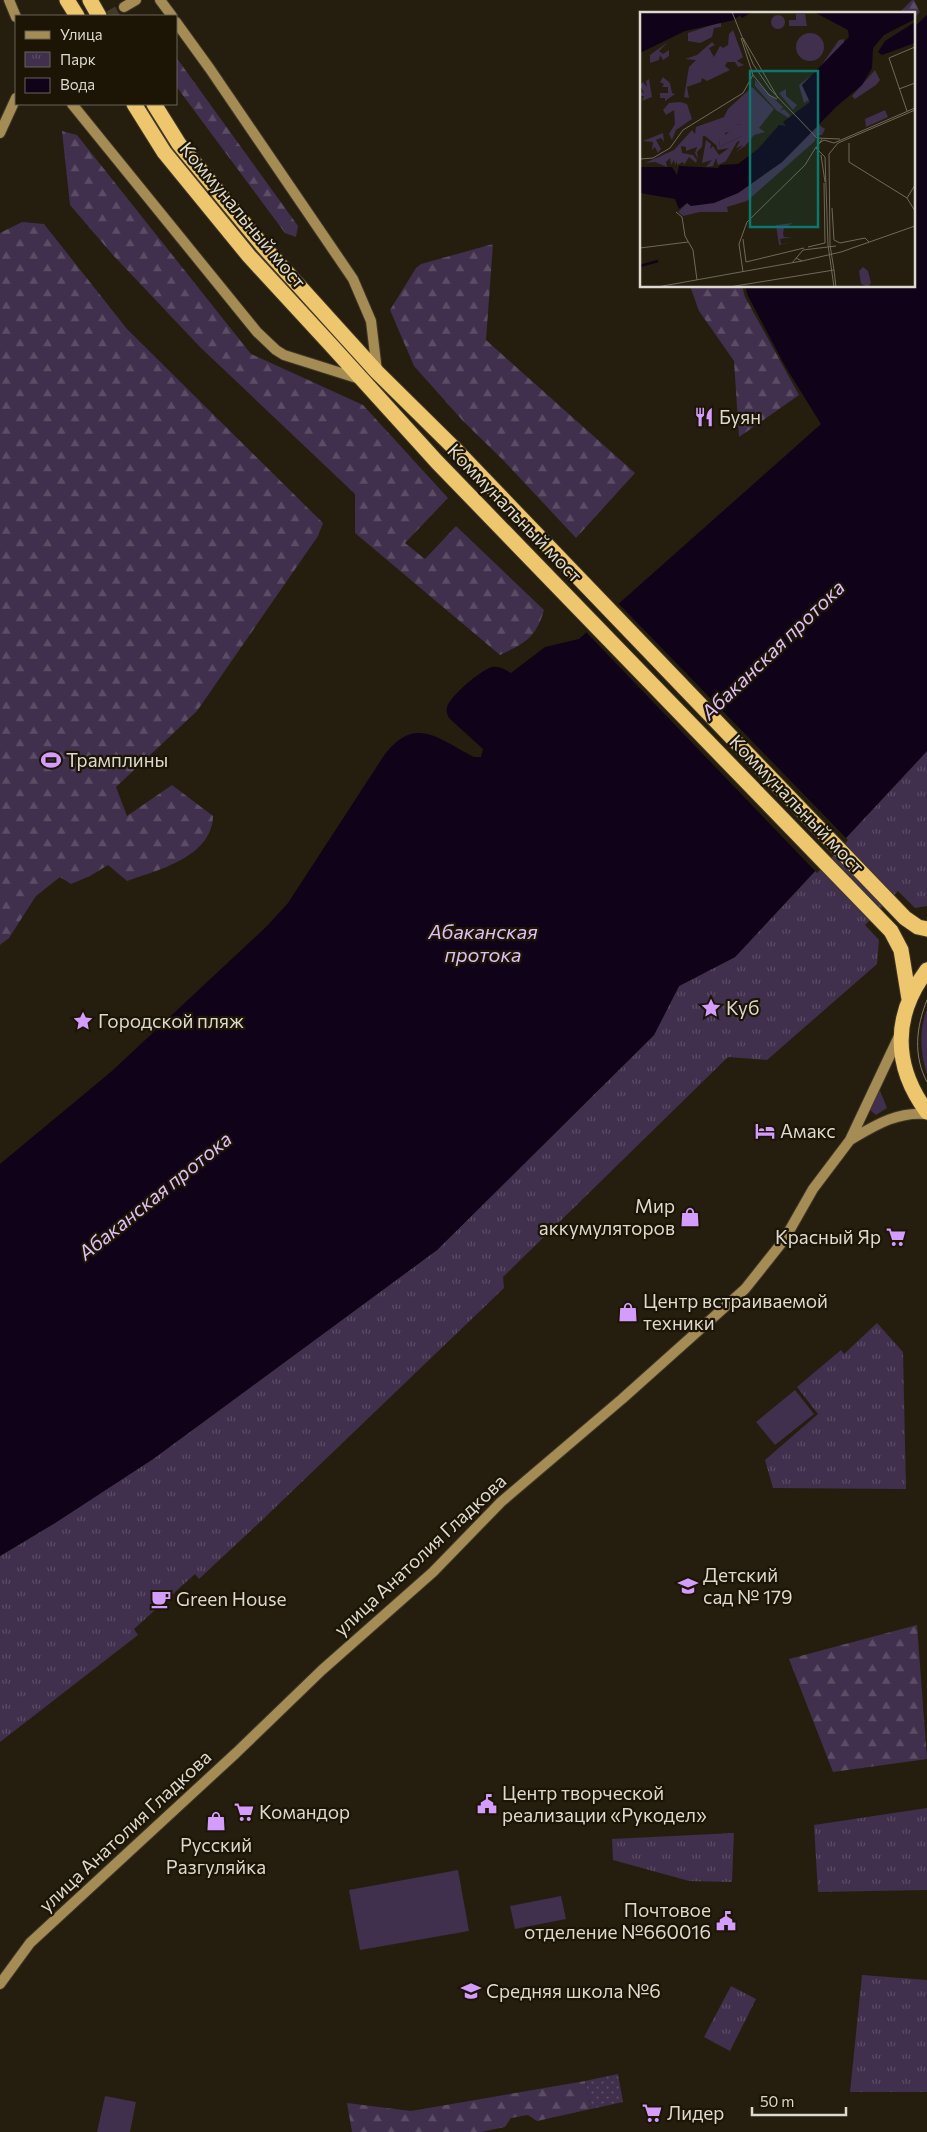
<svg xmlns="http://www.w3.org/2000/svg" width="927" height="2132" viewBox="0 0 927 2132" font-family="Commissioner,sans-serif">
<defs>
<pattern id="forest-firs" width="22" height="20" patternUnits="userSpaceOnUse" patternTransform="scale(1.25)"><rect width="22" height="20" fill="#402f4d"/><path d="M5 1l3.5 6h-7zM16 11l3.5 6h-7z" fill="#5b4d65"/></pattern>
<pattern id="park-tufts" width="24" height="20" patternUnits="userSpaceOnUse" patternTransform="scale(1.25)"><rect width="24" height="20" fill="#402f4d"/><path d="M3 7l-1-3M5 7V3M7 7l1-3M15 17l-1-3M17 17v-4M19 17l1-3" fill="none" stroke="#5b4d65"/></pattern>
<pattern id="garden-dots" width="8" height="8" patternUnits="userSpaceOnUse" patternTransform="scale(1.25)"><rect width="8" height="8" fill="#402f4d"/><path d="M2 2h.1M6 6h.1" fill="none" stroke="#5b4d65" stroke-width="1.8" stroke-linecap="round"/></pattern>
</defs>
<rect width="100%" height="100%" fill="#251e0e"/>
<path fill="#402f4d" d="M927 1009V1074C920 1052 919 1031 927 1009Z
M879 1088 887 1108 876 1115 870 1110Z
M795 1390 814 1414 775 1445 756 1422Z
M458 1870 469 1931 360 1950 349 1890Z
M561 1896 566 1919 515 1929 510 1906Z
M105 2096 136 2102 130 2132H97Z"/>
<path fill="url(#forest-firs)" d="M912 0H914L920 12 913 19V14H898Z
M176 57 298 226 296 237 285 233 176 86Z
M62 131 77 135 251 354 363 405 448 498 405 543 425 559 456 526 544 610C536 638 525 643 500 655L355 533V494L200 347 112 254 70 205Z
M22 222 44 224 127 329 323 523 318 536 197 711 116 787 127 816 172 785 213 816C212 857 158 870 127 881L108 865 90 876 71 884 60 877 36 896 9 938 0 945V233Z
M493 244 486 340 635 473 576 538 503 460 463 421 414 366 390 310 416 268 421 264Z
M690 286H742L745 297 799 395 739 437 734 361 699 311Z
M917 1625 927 1759 833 1772 789 1659Z
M585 2081 591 2109 537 2121 528 2115 511 2118 505 2127 481 2132H352L347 2103 411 2111Z"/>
<path fill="url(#park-tufts)" d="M927 751V906L915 908 898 891 865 925 879 940 877 964 767 1060 728 1057 503 1277 504 1288 258 1524 199 1579 195 1574 134 1629 138 1635 0 1742V1556L55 1523 153 1459 437 1250 654 1035 679 986 735 957Z
M877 1323 903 1352 906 1489 773 1488 765 1460 818 1414 797 1387 841 1350 844 1354Z
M927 1808V1890L818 1892 814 1825Z
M734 1833 732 1882 689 1881 613 1860 612 1839Z
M862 1975 927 1980V2092H850Z
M731 1986 756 1999 730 2051 704 2037Z"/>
<path fill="url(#garden-dots)" d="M618 2074 623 2102 591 2109 585 2081Z"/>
<path fill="#100219" d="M927 15V751L735 957 679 986 654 1035 437 1250 153 1459 55 1523 0 1556V1164L112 1071 267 926 288 903 385 754C416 715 438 739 474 757H481L483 749 449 718C447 714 446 711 447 707 450 696 481 670 492 667 499 666 506 670 511 673L545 647 579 639 821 424 785 366 748 296 745 286H913V28Z"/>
<path fill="#251e0e" d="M618 603 848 840 817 873 585 631Z"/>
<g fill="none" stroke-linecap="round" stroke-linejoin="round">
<path stroke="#413a2b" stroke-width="10" stroke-dasharray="10 5" stroke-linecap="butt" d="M109 16 124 7"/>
<defs>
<path id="secondary" d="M9 0 16 17
M160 0 172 16
M124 7 136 0
M176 22 210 69 353 279 371 321 377 371
M72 104 257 332 276 350 284 355 360 379
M0 133 16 98
M850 1140C874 1126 897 1111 927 1114
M0 1984 30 1943 236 1753 322 1670 433 1572 501 1502 622 1399 745 1289 784 1240 813 1189 850 1140 900 1034"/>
<path id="highway" d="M67 0 77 16
M90 0 99 16
M134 104 164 152 249 256 330 344 437 462 891 931 901 950 909 999
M154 104 179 144 263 246 377 372 453 447 905 918 918 927 927 929
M927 970C892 1016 893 1066 927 1112"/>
</defs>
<use href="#secondary" stroke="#3f3829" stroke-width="12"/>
<use href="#highway" stroke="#3f3829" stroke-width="17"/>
<use href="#secondary" stroke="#a58c55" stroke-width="10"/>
<use href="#highway" stroke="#eec66d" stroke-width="15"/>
<path stroke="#817b6e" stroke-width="1" d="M927 1000C916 1027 913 1056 927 1082"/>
</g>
<defs>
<symbol id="restaurant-bare" viewBox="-9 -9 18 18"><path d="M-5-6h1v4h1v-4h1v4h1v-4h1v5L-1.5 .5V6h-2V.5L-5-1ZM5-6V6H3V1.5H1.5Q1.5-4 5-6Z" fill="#d49cfc" stroke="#1c1506" stroke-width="2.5" paint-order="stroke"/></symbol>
<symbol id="stadium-bare" viewBox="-9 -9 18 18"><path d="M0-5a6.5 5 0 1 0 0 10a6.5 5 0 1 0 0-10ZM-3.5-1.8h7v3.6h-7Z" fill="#d49cfc" stroke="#1c1506" stroke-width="2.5" paint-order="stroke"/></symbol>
<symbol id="sight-bare" viewBox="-9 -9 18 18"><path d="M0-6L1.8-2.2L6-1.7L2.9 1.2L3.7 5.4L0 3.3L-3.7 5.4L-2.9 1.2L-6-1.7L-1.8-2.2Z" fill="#d49cfc" stroke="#1c1506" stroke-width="2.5" paint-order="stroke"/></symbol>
<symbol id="hotel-bare" viewBox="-9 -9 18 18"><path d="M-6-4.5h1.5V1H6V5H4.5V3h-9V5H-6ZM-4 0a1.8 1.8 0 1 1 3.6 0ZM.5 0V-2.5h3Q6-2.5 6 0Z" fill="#d49cfc" stroke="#1c1506" stroke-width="2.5" paint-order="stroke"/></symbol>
<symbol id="shop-bare" viewBox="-9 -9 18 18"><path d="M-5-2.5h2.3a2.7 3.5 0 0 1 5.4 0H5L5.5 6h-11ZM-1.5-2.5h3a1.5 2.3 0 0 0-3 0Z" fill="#d49cfc" stroke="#1c1506" stroke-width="2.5" paint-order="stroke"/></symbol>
<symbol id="supermarket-bare" viewBox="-9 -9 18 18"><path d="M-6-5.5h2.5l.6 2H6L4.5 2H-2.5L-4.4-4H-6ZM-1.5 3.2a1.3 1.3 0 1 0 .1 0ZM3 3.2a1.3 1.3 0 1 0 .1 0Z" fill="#d49cfc" stroke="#1c1506" stroke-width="2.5" paint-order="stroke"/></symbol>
<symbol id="school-bare" viewBox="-9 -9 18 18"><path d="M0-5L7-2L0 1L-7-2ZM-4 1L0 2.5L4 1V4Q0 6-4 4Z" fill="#d49cfc" stroke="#1c1506" stroke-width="2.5" paint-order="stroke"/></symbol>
<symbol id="cafe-bare" viewBox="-9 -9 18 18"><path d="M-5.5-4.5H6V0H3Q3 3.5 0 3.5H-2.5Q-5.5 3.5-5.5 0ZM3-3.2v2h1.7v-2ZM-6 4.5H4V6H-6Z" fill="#d49cfc" stroke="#1c1506" stroke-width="2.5" paint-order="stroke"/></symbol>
<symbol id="civic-bare" viewBox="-9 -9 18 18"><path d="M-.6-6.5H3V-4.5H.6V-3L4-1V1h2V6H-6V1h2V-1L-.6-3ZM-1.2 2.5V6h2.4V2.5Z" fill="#d49cfc" stroke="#1c1506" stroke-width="2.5" paint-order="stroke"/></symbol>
</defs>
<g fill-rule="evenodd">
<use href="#restaurant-bare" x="690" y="403" width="28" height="28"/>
<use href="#stadium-bare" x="37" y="746" width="28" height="28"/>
<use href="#sight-bare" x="697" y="994" width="28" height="28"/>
<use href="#sight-bare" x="69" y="1007" width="28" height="28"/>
<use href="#hotel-bare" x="751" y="1117" width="28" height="28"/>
<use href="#shop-bare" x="676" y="1203" width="28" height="28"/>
<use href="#supermarket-bare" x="882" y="1223" width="28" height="28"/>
<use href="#shop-bare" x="614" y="1298" width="28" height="28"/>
<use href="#school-bare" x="674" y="1572" width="28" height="28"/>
<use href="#cafe-bare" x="147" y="1585" width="28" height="28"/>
<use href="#civic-bare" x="473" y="1790" width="28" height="28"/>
<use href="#supermarket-bare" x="230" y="1798" width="28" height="28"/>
<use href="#shop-bare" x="202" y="1807" width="28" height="28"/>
<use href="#civic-bare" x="712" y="1907" width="28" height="28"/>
<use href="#school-bare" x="457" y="1977" width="28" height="28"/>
<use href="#supermarket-bare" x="638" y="2099" width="28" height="28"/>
</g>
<g text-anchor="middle" stroke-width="4.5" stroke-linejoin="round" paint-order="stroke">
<g font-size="19" fill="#ddd9ce" stroke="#1c1506">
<text transform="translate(243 215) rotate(50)" y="7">Коммунальный мост</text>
<text transform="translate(515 513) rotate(46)" y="7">Коммунальный мост</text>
<text transform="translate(797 804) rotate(46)" y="7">Коммунальный мост</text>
<text transform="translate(420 1555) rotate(-43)" y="7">улица Анатолия Гладкова</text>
<text transform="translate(125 1831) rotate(-43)" y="7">улица Анатолия Гладкова</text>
</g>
<g font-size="19" fill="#ddd9ce" stroke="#1c1506" text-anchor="start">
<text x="719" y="424">Буян</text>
<text x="66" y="767">Трамплины</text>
<text x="726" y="1015">Куб</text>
<text x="98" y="1028">Городской пляж</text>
<text x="780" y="1138">Амакс</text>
<text x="675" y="1213" text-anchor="end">Мир<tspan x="675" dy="22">аккумуляторов</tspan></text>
<text x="881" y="1244" text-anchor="end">Красный Яр</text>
<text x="643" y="1308">Центр встраиваемой<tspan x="643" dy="22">техники</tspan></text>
<text x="703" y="1582">Детский<tspan x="703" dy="22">сад № 179</tspan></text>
<text x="176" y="1606">Green House</text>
<text x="502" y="1800">Центр творческой<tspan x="502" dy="22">реализации «Рукодел»</tspan></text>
<text x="259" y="1819">Командор</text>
<text x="216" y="1852" text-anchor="middle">Русский<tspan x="216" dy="22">Разгуляйка</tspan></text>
<text x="711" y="1917" text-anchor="end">Почтовое<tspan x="711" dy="22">отделение №660016</tspan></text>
<text x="486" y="1998">Средняя школа №6</text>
<text x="667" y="2120">Лидер</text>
</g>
<g font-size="20" font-style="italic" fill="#e0bff9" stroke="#1c1506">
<text transform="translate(773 650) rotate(-44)" y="7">Абаканская протока</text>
<text x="483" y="939">Абаканская<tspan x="483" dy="23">протока</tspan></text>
<text transform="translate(155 1196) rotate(-39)" y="7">Абаканская протока</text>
</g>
</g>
<g transform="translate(640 12)">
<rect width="275" height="275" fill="#251e0e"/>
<path d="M156 2H165L167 14H149V8H156ZM131 10a7 7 0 1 1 14 0a7 7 0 1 1-14 0ZM156 35a14 14 0 1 1 28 0a14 14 0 1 1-28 0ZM97 112 102 113V124L79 135 80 128ZM223 255 228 259 231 271 228 275 221 272 219 259Z" fill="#402f4d"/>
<path d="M81 10V15L74 16 72 25 60 31 48 29V21ZM93 18 103 45 97 49 104 53 98 55 95 50H87L85 54 90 58 67 69 62 66 61 70 47 75 49 86 44 85 49 55 56 48 45 47 57 43 72 30 75 33 69 36 74 45 80 34 83 36 88 33 89 22ZM204 27V32L180 58 162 73 169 88 164 91 159 73 178 58 199 28ZM28 30 19 39 23 42 29 38V44L23 48 20 43 19 48 10 51V43ZM235 58 240 68 236 73 215 87 212 84ZM23 65 30 71 32 81 35 82 25 89V86H20V81H28V75H22L24 72 20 70ZM9 67 12 85 2 89 4 84H0V80L4 81 0 73 3 70 7 75 6 69ZM115 68 143 95 140 99 144 97 150 103 149 106 136 98 115 74ZM112 75 134 97 119 116 125 120 114 123 105 134 96 140 103 133 96 136 100 129 97 130 86 149 78 153 76 146 73 154 66 155 72 148 62 151 66 128 71 132 70 137 73 134 79 143 89 136 78 138 76 133 65 124H63L62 135 57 140 58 147 55 141 57 135 46 139V135L41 134 42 141 53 143 57 148 56 151 49 145 44 153 43 150 37 153V149L35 153 34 148 31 153 30 146 26 150 27 155 15 150 5 151 34 138 52 118 55 122 56 115 84 105 88 97ZM97 112 102 113V124L79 135 80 128 86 126 85 121 94 118ZM146 77V84L157 93 153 98 139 81ZM40 90 47 92 52 107 36 118 32 128 29 122 35 112 34 98 26 103 23 98 29 91ZM23 121 24 130 21 126 16 128 21 137 18 141 15 135 12 138 13 130 3 129ZM153 211 144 216 143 222 144 225H152L140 227 141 232 152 230 139 233 136 213Z" fill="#402f4d" fill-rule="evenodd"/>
<path d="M245 98 248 105 226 115 225 107ZM179 113 185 117 182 123 176 124 175 129 107 189 87 195 88 200H60L43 204 38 200 47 191 84 186 98 181 142 150Z" fill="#402f4d"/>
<path d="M0 0H112L102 6 100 3 94 8 45 19 0 41ZM174 0H275V7L244 23 233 36 232 56 222 73 196 95 142 150 98 181 74 191 51 194 47 191 39 197 35 187 0 181V155H32L37 163 39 154 78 156 80 153 98 152 118 137 139 113 146 114 143 110 170 90 162 73 209 25 208 18ZM275 10V30L272 32 242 43 238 40 245 29Z" fill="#100219"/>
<path fill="none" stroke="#100219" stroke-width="2.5" d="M0 254 18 249"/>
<path fill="none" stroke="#6f695b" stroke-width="1" d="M92 0 113 52 130 77 177 126 200 127M101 26 113 63 129 83 137 87M103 26 138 86M249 46 267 99M249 46 275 35M259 77 275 71M182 127 176 136 183 143M181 143 185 170M0 147 13 146 30 136 43 118 103 81 113 63M209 150 267 186 275 199M209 150V131M267 186 275 173M192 196 194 228 200 231 225 226 229 230M36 200 42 205 45 224 53 238 57 268M103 227 106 250 164 236M168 235 185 231 184 171M0 236 48 230M156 246 162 249 201 240 275 214M152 251 163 238 196 234M194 258 196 275M103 260 99 232 107 210 165 153 176 135M17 275 162 249M89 275 194 258 190 233 189 142 198 131 275 98M194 275 188 233 185 145 178 138V132L184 128 194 131 275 96"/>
<path fill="#0f766e" fill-opacity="0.15" stroke="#0f766e" stroke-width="2.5" d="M110 59H178V215H110Z"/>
<rect width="275" height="275" fill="none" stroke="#ddd9ce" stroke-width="2.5"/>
</g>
<rect x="15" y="15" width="162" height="90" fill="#1c1506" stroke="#696356"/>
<rect x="25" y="31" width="25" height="8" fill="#a58c55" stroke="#696356"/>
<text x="60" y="40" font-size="15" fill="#ddd9ce">Улица</text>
<rect x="25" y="52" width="25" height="15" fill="url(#park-tufts)" stroke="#696356"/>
<text x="60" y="65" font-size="15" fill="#ddd9ce">Парк</text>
<rect x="25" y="78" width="25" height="15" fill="#100219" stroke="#696356"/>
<text x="60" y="90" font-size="15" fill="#ddd9ce">Вода</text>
<path d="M752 2107v8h94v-8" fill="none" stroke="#ddd9ce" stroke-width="2.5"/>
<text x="760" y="2107" font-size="15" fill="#ddd9ce" stroke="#1c1506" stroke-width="4" paint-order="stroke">50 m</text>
</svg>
